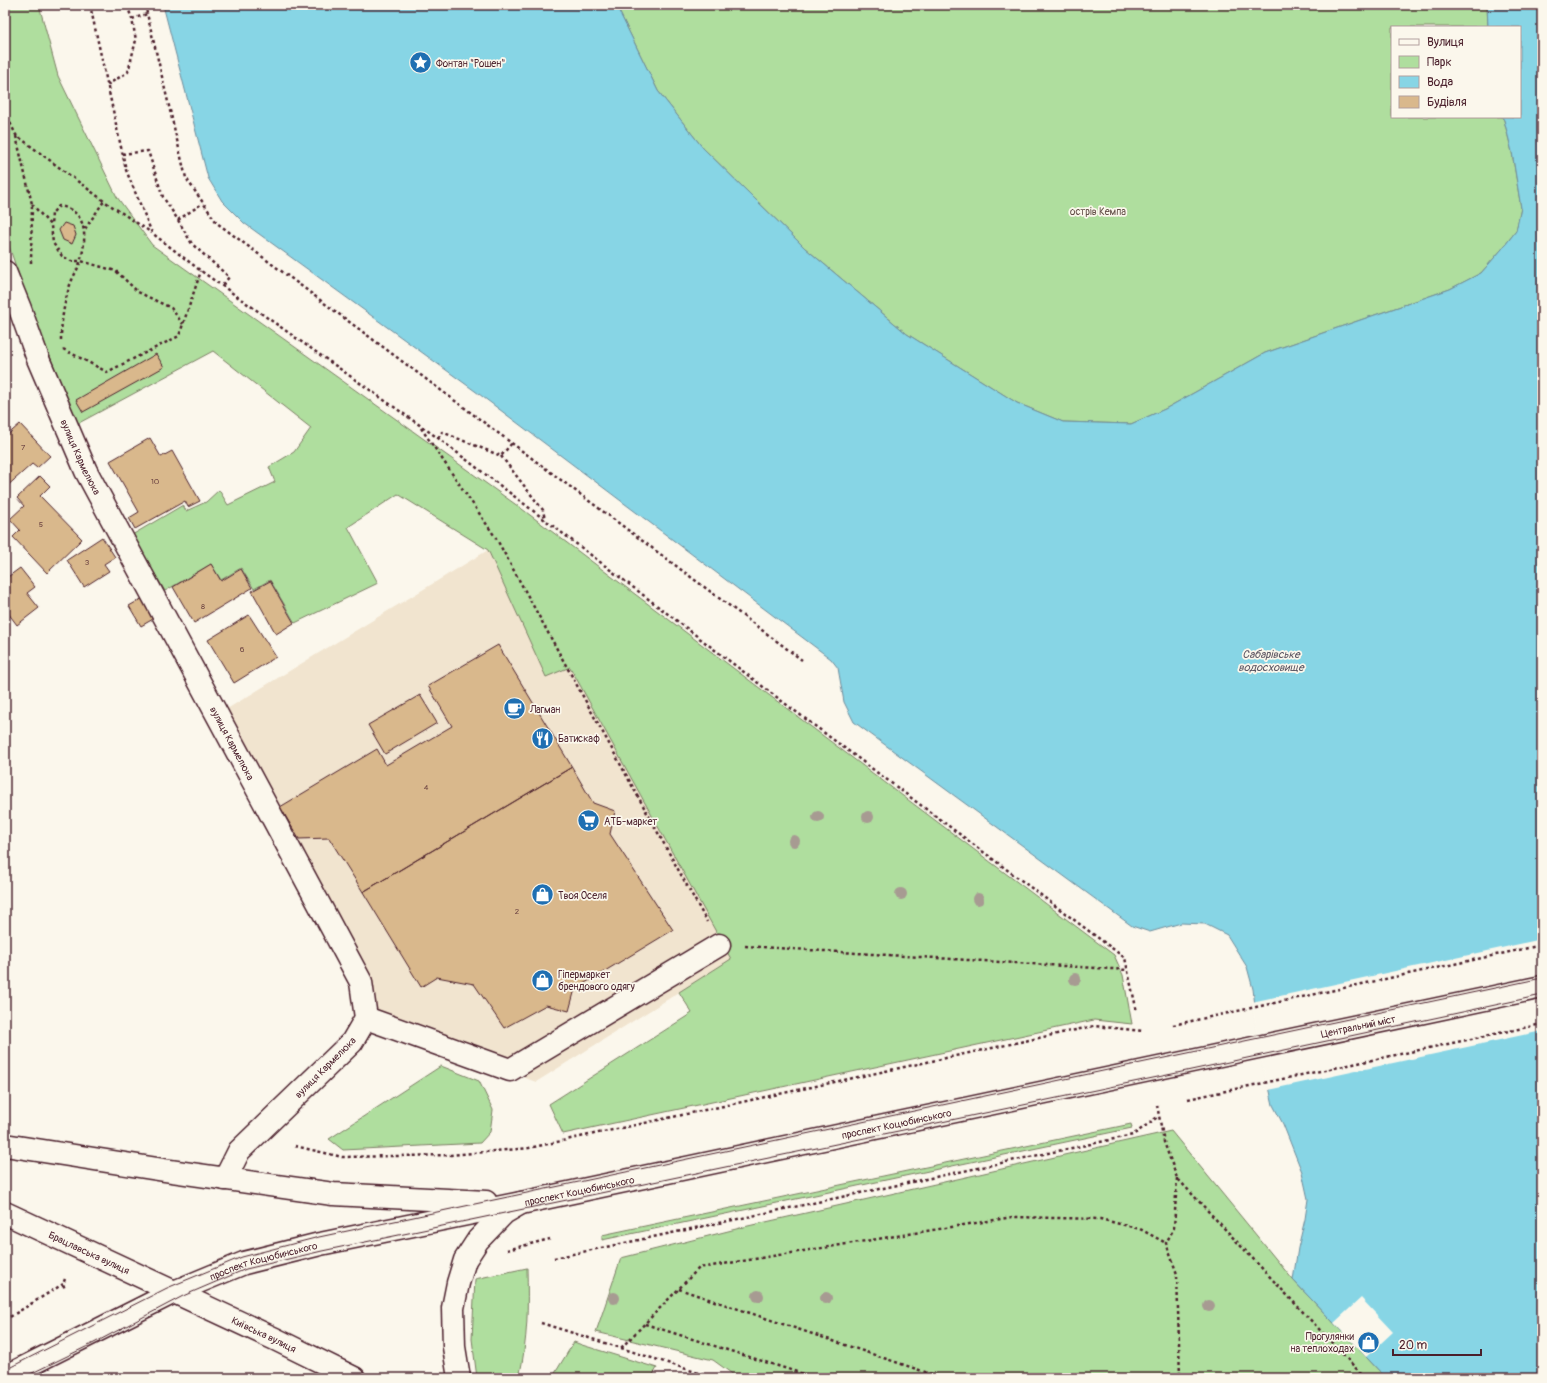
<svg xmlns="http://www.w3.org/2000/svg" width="1547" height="1383" viewBox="0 0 1547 1383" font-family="Pangolin,sans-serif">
<rect width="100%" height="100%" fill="#fbf7ec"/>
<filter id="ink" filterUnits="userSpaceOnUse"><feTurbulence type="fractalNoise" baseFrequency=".025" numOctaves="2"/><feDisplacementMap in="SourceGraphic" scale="8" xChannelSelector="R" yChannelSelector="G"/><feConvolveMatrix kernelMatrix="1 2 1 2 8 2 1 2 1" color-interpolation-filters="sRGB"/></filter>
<g filter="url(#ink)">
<path fill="#f1e4cf" d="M488 550 546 676 570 667 732 959 536 1082 366 1018 361 982 217 715Z
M199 1374 218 1378H178Z"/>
<path fill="#afde9e" stroke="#7c7e64" d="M5 5H39L58 76 117 197 152 245 522 509 1114 955 1123 975 1132 1024 1094 1020 563 1134 549 1104 692 1013 679 992 731 959 570 667 546 677 488 550 398 494 348 527 378 583 295 623 270 580 254 589 241 568 221 580 211 564 165 591 132 535 183 505 186 511 206 502 219 490 228 505 275 482 269 467 294 452 311 428 213 351 77 424 29 304 5 235Z
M616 5H1487L1488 27H1392V117H1502L1504 120 1512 152 1521 208 1516 231 1502 249 1481 273 1450 289 1265 353 1165 409 1131 424 1063 422 1017 403 907 334 805 248 703 148 658 91Z
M441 1066 479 1081 493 1110 490 1132 480 1143 343 1150 329 1139Z
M1131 1124 1132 1128 602 1240V1235Z
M1171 1131 1293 1280 1386 1378H738L713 1360 596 1332 621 1258 748 1226Z
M527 1268C528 1308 528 1338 519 1378H477L472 1339 475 1279Z
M574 1342 582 1345 657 1368 651 1378H552Z"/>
<path fill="#87d5e5" stroke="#6f8c9b" d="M163 5H616L658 91 703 148 805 248 907 334 1017 403 1063 422 1131 424 1165 409 1265 353 1450 289 1481 273 1502 249 1516 231 1521 208 1512 152 1504 120 1502 117H1520V27H1488L1487 5H1542V1378H1386L1293 1280 1298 1248 1305 1219 1308 1199 1302 1172 1283 1124 1273 1105 1260 1046 1253 989 1247 967 1227 935 1205 924 1181 923 1150 932 1132 926 854 722 844 702 838 668 831 659 475 391 244 223 222 201 208 178Z"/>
<path fill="#fbf7ec" d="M1542 939V1031L1268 1090 1258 1047 1252 1002Z
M1361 1298 1393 1332 1366 1357 1334 1323Z"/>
<path fill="#d9b88c" stroke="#4a1f2b" d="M64 223 73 226 76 235 72 244 63 240 59 230Z
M156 354 164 367 83 412 76 400Z
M20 424 50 456 37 468 32 464 5 488V437Z
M150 438 161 457 172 451 200 501 188 507 185 501 135 529 129 518 139 512 110 461Z
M40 476 50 486 40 496 82 539 47 573 13 537 20 530 10 519 24 506 17 498Z
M102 537 115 557 104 564 109 571 84 587 67 560Z
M211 564 221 581 241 569 252 588 194 623 173 587Z
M20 568 35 587 27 593 39 608 17 625 5 609V579Z
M270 581 294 623 276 634 252 591Z
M143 598 155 618 141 626 129 606Z
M249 615 276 657 234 683 208 640Z
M498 645 572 767 363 892 329 838 299 839 280 807 377 749 386 765 452 726 428 686Z
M420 695 437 723 385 754 368 725Z
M572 767 593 803 615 811 610 834 673 930 575 989 569 1011 546 1005 504 1028 474 984 437 977 421 987 363 892Z"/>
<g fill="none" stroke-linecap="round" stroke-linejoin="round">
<defs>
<g id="minor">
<path id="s1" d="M5 272 20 309 38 359 86 471 361 982 366 1018 352 1042 239 1151 225 1179"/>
<path d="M366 1018 510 1070 719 945"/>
<path d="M5 1145 164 1170 333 1194 486 1202"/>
<path id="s2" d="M174 1292 244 1263 320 1244 521 1203 1542 987"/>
</g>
<g id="major">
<path id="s3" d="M5 1213 275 1339 354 1378"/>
<path d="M5 1377 174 1292"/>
<path d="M459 1378 454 1347 453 1308 458 1283 465 1260 478 1240 504 1213 521 1203"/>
</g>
</defs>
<use href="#minor" stroke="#4a1f2b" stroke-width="25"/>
<use href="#major" stroke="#4a1f2b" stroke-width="25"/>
<path stroke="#4a1f2b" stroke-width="2.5" stroke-dasharray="3 3" stroke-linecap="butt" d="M90 5 126 170 152 233 201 271 438 438 783 702 1125 958 1137 1012
M145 5 186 178 217 223 802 660
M132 19 147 14
M107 85 128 72 136 40 132 19 127 5
M5 112 16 135 104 201 152 233
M16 136 32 204 31 263
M122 154 148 151 163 197 178 220 203 203
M32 204 51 226
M178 220 192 244 229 277 222 286
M85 229 104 201
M61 340C61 321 64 303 70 285 73 276 79 268 81 259 87 236 87 210 59 206L52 213 51 226 53 243 62 256 71 261H81L116 271 138 292 171 308 183 324
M63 349 107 372 179 336 201 271
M421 428 496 538 707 922
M438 438 442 432 501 456 512 443
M501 456 543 510 545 520
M745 946 1128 970
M1173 1025 1542 945
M1188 1099 1542 1024
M1157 1105 1164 1142 1177 1178 1365 1378
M295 1146 342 1157 451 1155 529 1148 1094 1026 1143 1031
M1177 1178 1174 1228 1166 1243 1177 1274 1180 1378
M507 1250 550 1239
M554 1258 1133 1135 1159 1116
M65 1279 63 1284 65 1289
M679 1289 943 1378
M5 1320 63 1284
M541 1323 621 1348 699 1268 1013 1217 1100 1219 1140 1229 1166 1243
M645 1324 816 1378
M621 1348 714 1378"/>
<use href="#minor" stroke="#fbf7ec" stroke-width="22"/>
<use href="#major" stroke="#fbf7ec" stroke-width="22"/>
<path stroke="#4a1f2b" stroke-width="1" d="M5 1370 167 1288 242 1257 319 1237 1542 978
M22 1378 94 1343 183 1296 246 1269 322 1251 1177 1073 1542 995"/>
</g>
<g fill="#a79b92">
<circle cx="818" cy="817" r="6"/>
<circle cx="868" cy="817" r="6"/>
<circle cx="794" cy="841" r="6"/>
<circle cx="901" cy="894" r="6"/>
<circle cx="978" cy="899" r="6"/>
<circle cx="1075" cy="979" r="6"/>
<circle cx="758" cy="1296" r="6"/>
<circle cx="614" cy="1298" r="6"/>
<circle cx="826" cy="1298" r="6"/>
<circle cx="1209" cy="1306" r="6"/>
</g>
</g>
<defs>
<symbol id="sight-disc" viewBox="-11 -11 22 22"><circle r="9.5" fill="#1f6fb2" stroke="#fbf7ec"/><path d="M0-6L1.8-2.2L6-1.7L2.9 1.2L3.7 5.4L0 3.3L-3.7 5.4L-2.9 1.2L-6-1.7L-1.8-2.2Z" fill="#fff"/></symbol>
<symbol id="cafe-disc" viewBox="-11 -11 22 22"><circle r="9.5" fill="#1f6fb2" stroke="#fbf7ec"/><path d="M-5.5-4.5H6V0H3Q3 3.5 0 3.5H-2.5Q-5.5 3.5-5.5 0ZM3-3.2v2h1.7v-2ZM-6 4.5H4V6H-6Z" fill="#fff"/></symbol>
<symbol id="restaurant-disc" viewBox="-11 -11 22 22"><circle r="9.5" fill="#1f6fb2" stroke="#fbf7ec"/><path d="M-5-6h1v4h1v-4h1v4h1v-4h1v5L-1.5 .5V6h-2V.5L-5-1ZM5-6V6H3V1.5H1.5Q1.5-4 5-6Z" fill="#fff"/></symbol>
<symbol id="supermarket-disc" viewBox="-11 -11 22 22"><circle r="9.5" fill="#1f6fb2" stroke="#fbf7ec"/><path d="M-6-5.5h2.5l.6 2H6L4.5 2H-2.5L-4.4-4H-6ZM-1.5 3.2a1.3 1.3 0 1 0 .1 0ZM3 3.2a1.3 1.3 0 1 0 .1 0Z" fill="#fff"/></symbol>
<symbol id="shop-disc" viewBox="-11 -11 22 22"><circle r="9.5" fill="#1f6fb2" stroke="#fbf7ec"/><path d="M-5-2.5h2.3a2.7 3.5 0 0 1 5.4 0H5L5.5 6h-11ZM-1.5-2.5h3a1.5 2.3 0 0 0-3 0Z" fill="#fff"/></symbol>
</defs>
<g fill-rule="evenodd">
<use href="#sight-disc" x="408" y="50" width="25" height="25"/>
<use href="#cafe-disc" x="502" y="696" width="25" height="25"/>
<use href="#restaurant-disc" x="530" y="726" width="25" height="25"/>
<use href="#supermarket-disc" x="576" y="808" width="25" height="25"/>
<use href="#shop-disc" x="530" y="882" width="25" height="25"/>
<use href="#shop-disc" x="530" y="968" width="25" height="25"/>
<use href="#shop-disc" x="1356" y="1330" width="25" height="25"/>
</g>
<g text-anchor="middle" stroke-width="3.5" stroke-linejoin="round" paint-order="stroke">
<g font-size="8" fill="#6e4543">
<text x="23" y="450">7</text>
<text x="155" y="484">10</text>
<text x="41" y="527">5</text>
<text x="87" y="565">3</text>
<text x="203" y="609">8</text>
<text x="242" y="652">6</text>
<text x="426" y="790">4</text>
<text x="517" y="914">2</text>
</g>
<g font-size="10" fill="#4a1f2b" stroke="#fbf7ec" text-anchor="start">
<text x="436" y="67">Фонтан "Рошен"</text>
<text x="530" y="713">Лагман</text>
<text x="558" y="742">Батискаф</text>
<text x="604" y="825">АТБ-маркет</text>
<text x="558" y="899">Твоя Оселя</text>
<text x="558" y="978">Гіпермаркет<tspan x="558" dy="12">брендового одягу</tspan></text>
<text x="1354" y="1340" text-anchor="end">Прогулянки<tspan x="1354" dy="12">на теплоходах</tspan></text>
</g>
<g font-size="10" fill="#634f48" stroke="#fbf7ec">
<text x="1098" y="215">острів Кемпа</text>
</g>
<g font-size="10" fill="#4a1f2b" stroke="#fbf7ec">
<text dy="4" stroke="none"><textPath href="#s1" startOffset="200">вулиця Кармелюка</textPath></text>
<text dy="4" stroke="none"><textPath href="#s1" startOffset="524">вулиця Кармелюка</textPath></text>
<text dy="4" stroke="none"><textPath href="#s2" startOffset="1215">Центральний міст</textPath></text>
<text transform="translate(325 1067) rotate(-45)" y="4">вулиця Кармелюка</text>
<text dy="4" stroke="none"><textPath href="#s2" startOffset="743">проспект Коцюбинського</textPath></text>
<text dy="4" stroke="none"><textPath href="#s2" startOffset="419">проспект Коцюбинського</textPath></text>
<text dy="4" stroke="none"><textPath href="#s3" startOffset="93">Брацлавська вулиця</textPath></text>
<text dy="4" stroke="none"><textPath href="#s2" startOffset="95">проспект Коцюбинського</textPath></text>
<text dy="4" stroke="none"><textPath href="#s3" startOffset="286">Київська вулиця</textPath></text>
</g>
<g font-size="11" font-style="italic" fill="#5c5663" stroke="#fbf7ec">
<text x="1271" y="658">Сабарівське<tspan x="1271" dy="13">водосховище</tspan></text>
</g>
</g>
<rect width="1547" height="1383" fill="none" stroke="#fbf7ec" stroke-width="20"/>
<rect x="10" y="10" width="1527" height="1363" fill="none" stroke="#4a1f2b" stroke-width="1.5" filter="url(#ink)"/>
<rect x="1391" y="26" width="130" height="92" fill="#fbf7ec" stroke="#b4a19f"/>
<rect x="1399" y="39" width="20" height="6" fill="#fbf7ec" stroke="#b4a19f"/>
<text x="1427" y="46" font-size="12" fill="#4a1f2b">Вулиця</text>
<rect x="1399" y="56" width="20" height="12" fill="#afde9e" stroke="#b4a19f"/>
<text x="1427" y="66" font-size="12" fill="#4a1f2b">Парк</text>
<rect x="1399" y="76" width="20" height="12" fill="#87d5e5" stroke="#b4a19f"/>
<text x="1427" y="86" font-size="12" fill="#4a1f2b">Вода</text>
<rect x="1399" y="96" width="20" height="12" fill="#d9b88c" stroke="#b4a19f"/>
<text x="1427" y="106" font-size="12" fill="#4a1f2b">Будівля</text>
<path d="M1393 1349v6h88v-6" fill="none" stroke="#4a1f2b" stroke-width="2"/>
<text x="1399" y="1349" font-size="12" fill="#4a1f2b" stroke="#fbf7ec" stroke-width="3" paint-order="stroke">20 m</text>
</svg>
